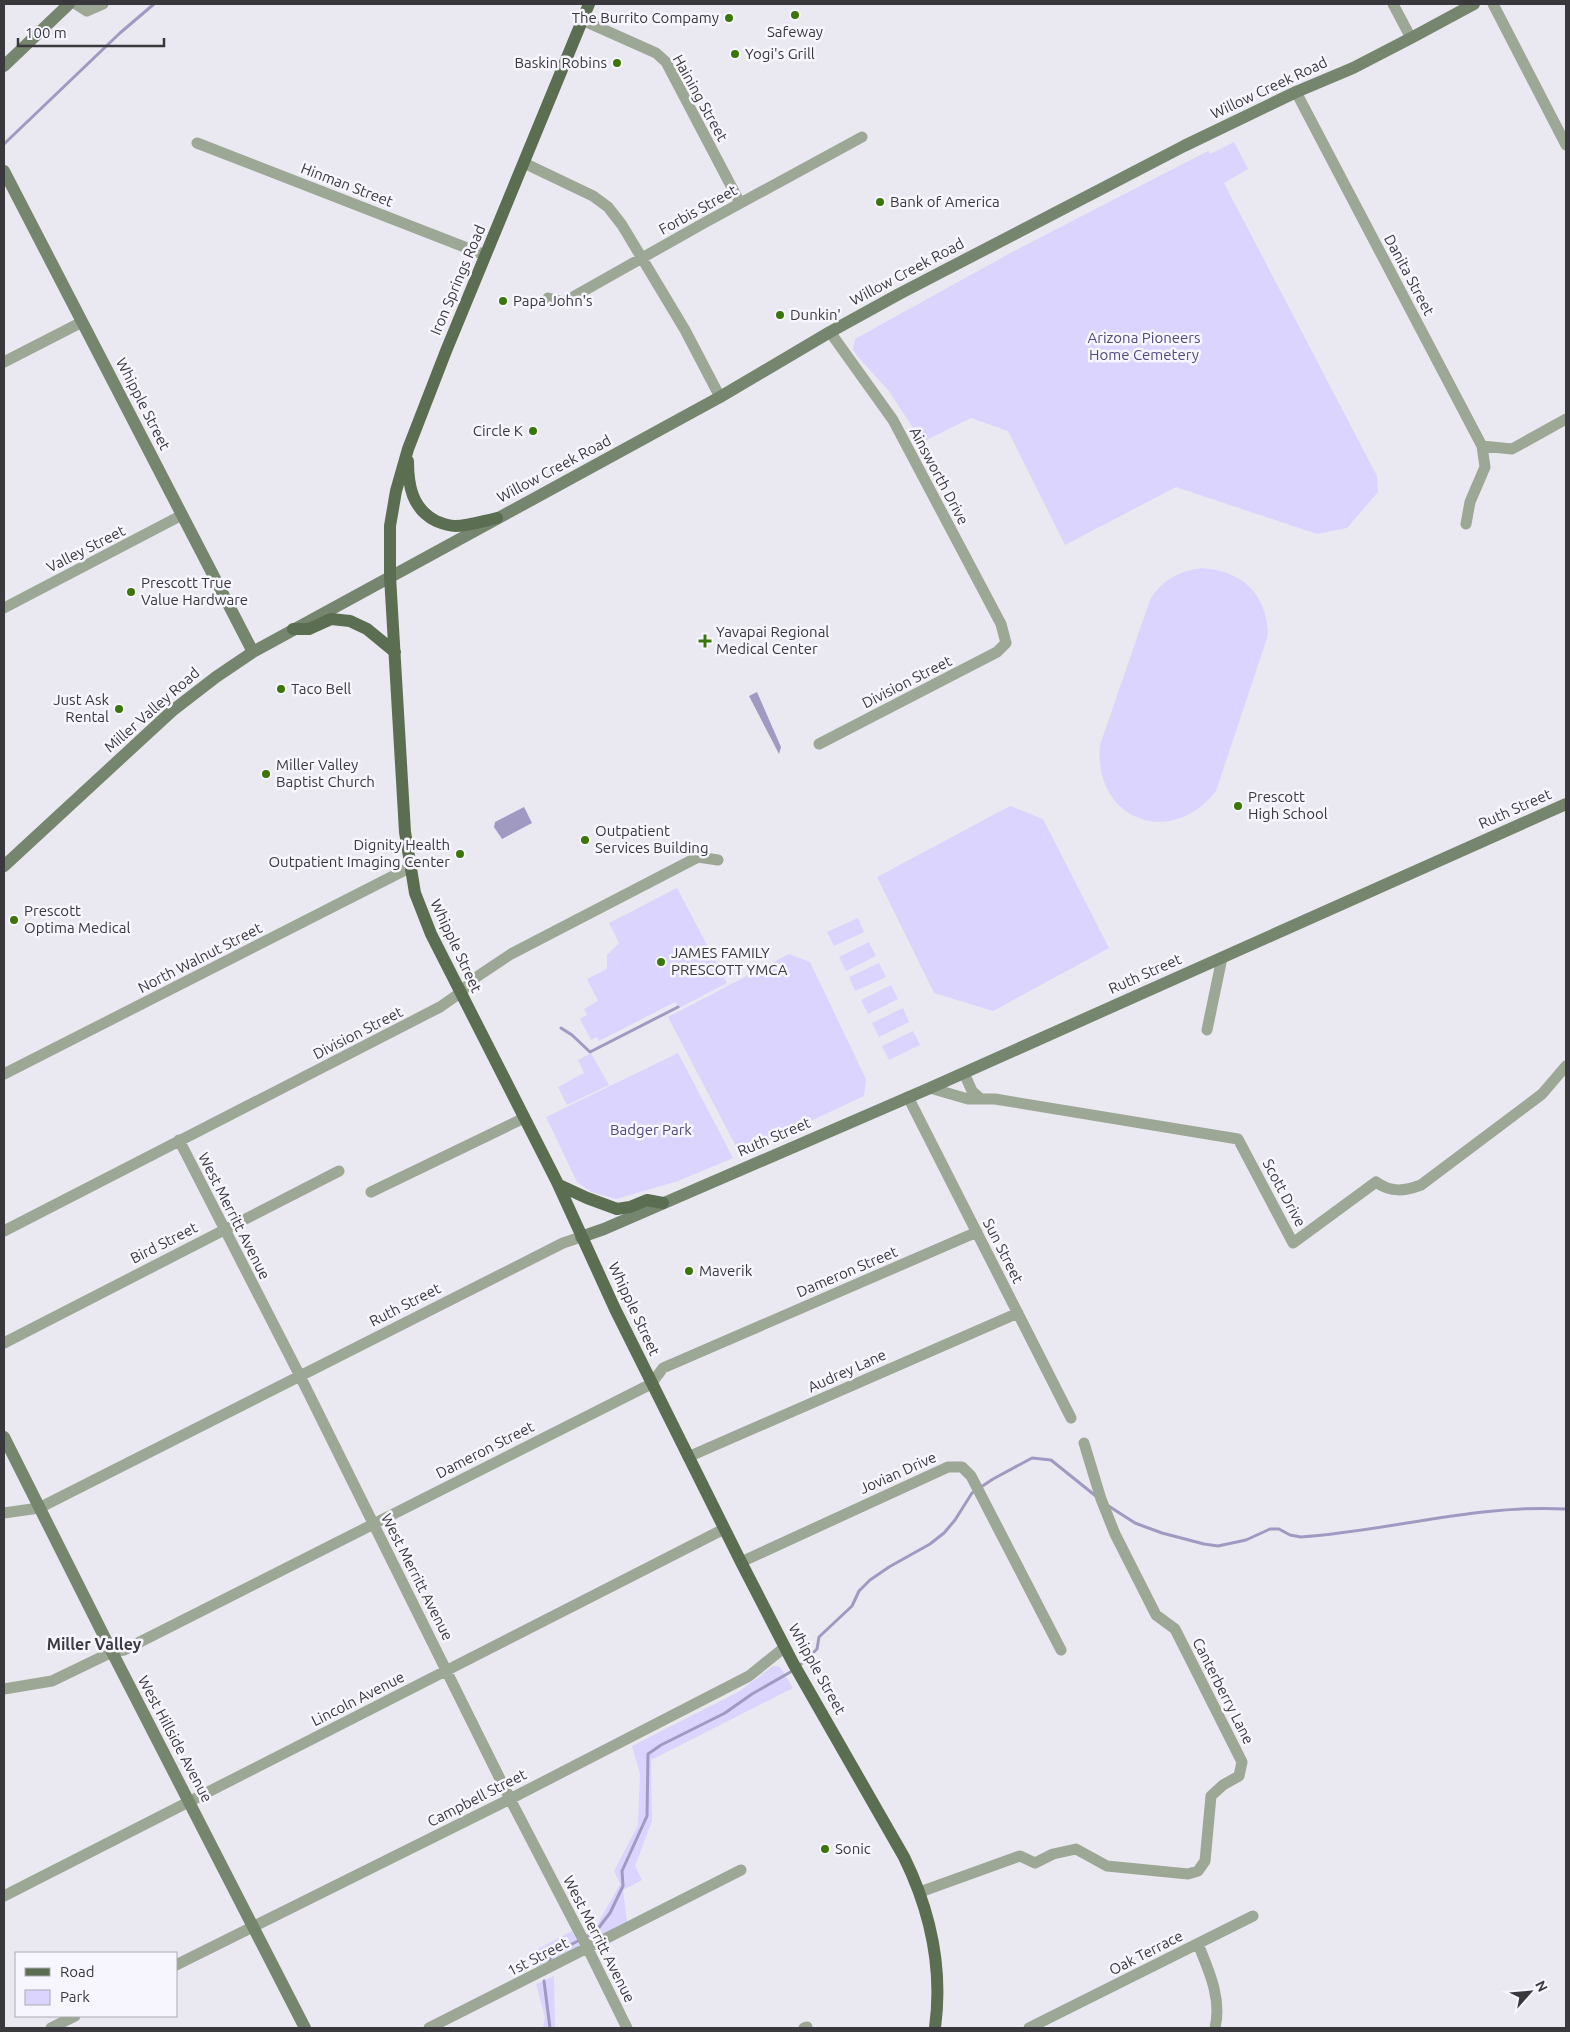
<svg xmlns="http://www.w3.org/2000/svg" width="1570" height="2032" viewBox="0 0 1570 2032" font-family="Ubuntu,sans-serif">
<rect width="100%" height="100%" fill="#eae9f1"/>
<path fill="#dad4fe" d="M1234 142 1248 169 1224 183 1377 476 1378 492 1347 528 1317 534 1176 487 1065 545 1008 431 971 418 922 442 889 391 858 357 853 350 855 339 1014 251 1208 151 1210 154Z
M1201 568C1242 570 1267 594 1268 635L1216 791C1170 850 1093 819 1100 745L1150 600C1161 581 1179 571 1201 568Z
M1010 806 1043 819 1109 948 993 1011 934 993 877 877Z
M677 888 727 983 679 1008 675 1002 599 1041 597 1037 591 1040 580 1019 587 1015 584 1009 598 1001 587 979 607 969V955L619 943 609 923Z
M858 918 864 932 834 946 827 932Z
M869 942 876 956 846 971 839 957Z
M789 954 810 962 866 1079 864 1096 740 1154 668 1017Z
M879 963 886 977 855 991 849 977Z
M891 985 898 999 868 1014 861 1000Z
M903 1008 909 1022 879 1037 872 1023Z
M913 1031 920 1045 889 1060 882 1046Z
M591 1053 609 1085 567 1105 558 1087 584 1073 578 1060Z
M678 1053 733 1158 678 1181 616 1199 591 1192 577 1182 546 1117Z
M773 1666 780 1667 793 1688 651 1760 652 1821 635 1866 642 1880 623 1890 627 1922 593 1942 587 1930 598 1923 620 1884 614 1871 638 1825 640 1774 632 1746 740 1691Z
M572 1931 581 1948 538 1969 530 1953Z
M554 1976 555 2028H543L545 2017 536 1984Z"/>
<path fill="#a09ac2" d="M757 692 781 747 779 754 749 696Z
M524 807 532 823 502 839 494 827 495 822Z"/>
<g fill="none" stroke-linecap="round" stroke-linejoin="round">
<path stroke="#a09ac2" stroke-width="3" d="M4 144 120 33 154 4
M561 1028 572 1035 590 1052 678 1007
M1107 1505 1135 1523 1162 1533 1204 1544 1218 1546 1246 1540 1270 1529H1279L1290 1535 1301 1537C1389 1531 1477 1504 1566 1509
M799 1666 817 1649 819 1637 852 1606 859 1591 870 1580 889 1567 930 1544 944 1533 955 1520 972 1493 993 1479 1032 1458 1051 1460 1097 1497
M586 1937 597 1930 610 1913 623 1886 622 1871 647 1816 648 1754 661 1745 725 1713 752 1694 794 1670
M549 1962 552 1954 580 1940
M544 1981 550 2028"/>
<path stroke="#9ca796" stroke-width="11" d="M76 4 87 11 103 4
M1393 4 1411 38
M1493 4 1566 145
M582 20 656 53 666 62 740 203
M1296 92 1482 446 1512 449 1566 419
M197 143 485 255
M524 163 593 196 608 207 622 225 685 330 720 397
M548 298 564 302 704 223 862 137
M4 362 82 322
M1466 524 1470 502 1485 467 1482 446
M4 608 182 515
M819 744 997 652 1006 643 1001 624 893 420 830 332
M1207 1030 1222 958
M4 1074 409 868
M930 1088 968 1099H981L972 1091 964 1073
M908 1097 1071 1418
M981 1099H995L1238 1139 1293 1243 1376 1182C1391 1193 1405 1191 1421 1185L1542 1094 1566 1066
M179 1140 300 1376 510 1799 586 1945 627 2028
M371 1192 524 1118
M4 1231 440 1007 460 993 475 978 511 954 698 857 718 860
M4 1343 339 1171
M688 1457 1018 1313
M4 1513 39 1508 563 1243 581 1237
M741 1562 948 1467H962L971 1476 1061 1650
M4 1689 52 1681 112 1652 124 1650 651 1384 663 1368 977 1232
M920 1892 1020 1856 1035 1863 1053 1854 1076 1849 1107 1866 1188 1874 1198 1871 1205 1861 1211 1796 1223 1785 1239 1776 1242 1762 1175 1629 1156 1615 1115 1534 1101 1499 1084 1443
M4 1896 724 1529
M1198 1944C1209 1971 1222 1999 1215 2028
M176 1965 510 1799 749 1676 785 1647
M51 2028 75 2016
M429 2028 741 1870
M804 2028 807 2027
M1029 2028 1253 1916"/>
<path stroke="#76866e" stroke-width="12" d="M4 66 69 4
M4 171 253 652
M4 866 172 711 216 677 253 652 720 397 830 332 899 294 1184 146 1296 92 1353 68 1411 38 1474 4
M581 1237 604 1229 930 1088 1566 804
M4 1437 112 1652 305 2028"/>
<path stroke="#5b6e51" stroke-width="12" d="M589 4 446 351 408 449 396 491 390 526V576L405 832 415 893 431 934 557 1182 615 1309 741 1562 793 1663 904 1857C930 1910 943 1969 935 2028
M408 461C408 485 412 509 436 521 441 523 449 526 455 526 468 526 483 521 497 518
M293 629H309L331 619 350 621 367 629 395 652
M559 1185 587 1198 617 1209 630 1207 647 1200 663 1203"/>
</g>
<g fill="#3b760a" stroke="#f7f6ff" stroke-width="2">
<circle cx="795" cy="15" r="5"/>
<circle cx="729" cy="18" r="5"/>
<circle cx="735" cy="54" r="5"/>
<circle cx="617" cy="63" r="5"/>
<circle cx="880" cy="202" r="5"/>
<circle cx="503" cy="301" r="5"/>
<circle cx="780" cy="315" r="5"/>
<circle cx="533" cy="431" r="5"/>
<circle cx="131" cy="592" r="5"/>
<path d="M702.5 633.5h5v5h5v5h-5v5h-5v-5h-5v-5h5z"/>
<circle cx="281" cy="689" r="5"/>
<circle cx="119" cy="709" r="5"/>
<circle cx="266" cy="774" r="5"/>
<circle cx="1238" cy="806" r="5"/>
<circle cx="585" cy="840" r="5"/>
<circle cx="460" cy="854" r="5"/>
<circle cx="14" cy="920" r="5"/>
<circle cx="661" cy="962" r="5"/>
<circle cx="689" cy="1271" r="5"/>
<circle cx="825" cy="1849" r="5"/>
</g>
<g text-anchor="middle" stroke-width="5" stroke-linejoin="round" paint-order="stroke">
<g font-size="15" fill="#39383c" stroke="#f7f6ff" text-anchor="start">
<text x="719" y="23" text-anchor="end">The Burrito Compamy</text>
<text x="795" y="37" text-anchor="middle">Safeway</text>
<text x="745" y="59">Yogi's Grill</text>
<text x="607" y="68" text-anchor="end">Baskin Robins</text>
<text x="890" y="207">Bank of America</text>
<text x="513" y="306">Papa John's</text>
<text x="790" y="320">Dunkin'</text>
<text x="523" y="436" text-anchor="end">Circle K</text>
<text x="141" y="588">Prescott True<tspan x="141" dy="17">Value Hardware</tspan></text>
<text x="716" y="637">Yavapai Regional<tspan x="716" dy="17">Medical Center</tspan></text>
<text x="291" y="694">Taco Bell</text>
<text x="109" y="705" text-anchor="end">Just Ask<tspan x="109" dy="17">Rental</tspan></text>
<text x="276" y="770">Miller Valley<tspan x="276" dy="17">Baptist Church</tspan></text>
<text x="1248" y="802">Prescott<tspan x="1248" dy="17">High School</tspan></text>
<text x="595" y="836">Outpatient<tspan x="595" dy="17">Services Building</tspan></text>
<text x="450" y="850" text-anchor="end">Dignity Health<tspan x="450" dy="17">Outpatient Imaging Center</tspan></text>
<text x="24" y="916">Prescott<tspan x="24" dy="17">Optima Medical</tspan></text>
<text x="671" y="958">JAMES FAMILY<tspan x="671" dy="17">PRESCOTT YMCA</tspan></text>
<text x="699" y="1276">Maverik</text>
<text x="835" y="1854">Sonic</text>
</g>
<g font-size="15" fill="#39383c" stroke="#f7f6ff">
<text transform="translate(1269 88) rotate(-25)" y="5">Willow Creek Road</text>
<text transform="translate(700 98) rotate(61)" y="5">Haining Street</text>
<text transform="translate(347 185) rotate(21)" y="5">Hinman Street</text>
<text transform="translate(698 210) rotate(-29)" y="5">Forbis Street</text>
<text transform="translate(907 272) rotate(-28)" y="5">Willow Creek Road</text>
<text transform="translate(1409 275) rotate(62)" y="5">Danita Street</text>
<text transform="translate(458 280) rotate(-67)" y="5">Iron Springs Road</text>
<text transform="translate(143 404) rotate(63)" y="5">Whipple Street</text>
<text transform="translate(554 469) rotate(-28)" y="5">Willow Creek Road</text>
<text transform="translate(939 476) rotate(62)" y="5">Ainsworth Drive</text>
<text transform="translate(86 549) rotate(-27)" y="5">Valley Street</text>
<text transform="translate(907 682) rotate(-27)" y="5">Division Street</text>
<text transform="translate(152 710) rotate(-41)" y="5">Miller Valley Road</text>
<text transform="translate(1515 809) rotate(-24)" y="5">Ruth Street</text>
<text transform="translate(456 946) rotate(65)" y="5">Whipple Street</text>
<text transform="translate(200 958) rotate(-27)" y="5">North Walnut Street</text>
<text transform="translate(1145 974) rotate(-24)" y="5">Ruth Street</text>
<text transform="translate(358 1033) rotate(-27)" y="5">Division Street</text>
<text transform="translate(774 1137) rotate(-23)" y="5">Ruth Street</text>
<text transform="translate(1284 1193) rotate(62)" y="5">Scott Drive</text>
<text transform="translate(234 1216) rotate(63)" y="5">West Merritt Avenue</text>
<text transform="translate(164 1243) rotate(-27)" y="5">Bird Street</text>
<text transform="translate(1003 1251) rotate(63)" y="5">Sun Street</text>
<text transform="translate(847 1272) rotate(-23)" y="5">Dameron Street</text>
<text transform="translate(405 1305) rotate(-27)" y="5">Ruth Street</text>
<text transform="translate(634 1309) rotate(65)" y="5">Whipple Street</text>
<text transform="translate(847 1371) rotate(-24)" y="5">Audrey Lane</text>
<text transform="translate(485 1450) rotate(-27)" y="5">Dameron Street</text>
<text transform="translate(898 1473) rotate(-24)" y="5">Jovian Drive</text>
<text transform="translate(417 1577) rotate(63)" y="5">West Merritt Avenue</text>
<text transform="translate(817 1669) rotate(61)" y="5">Whipple Street</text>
<text transform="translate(1223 1691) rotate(63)" y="5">Canterberry Lane</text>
<text transform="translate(358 1699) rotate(-27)" y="5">Lincoln Avenue</text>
<text transform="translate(175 1739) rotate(62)" y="5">West Hillside Avenue</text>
<text transform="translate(477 1798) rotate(-27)" y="5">Campbell Street</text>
<text transform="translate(599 1939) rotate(63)" y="5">West Merritt Avenue</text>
<text transform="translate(1146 1953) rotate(-27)" y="5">Oak Terrace</text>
<text transform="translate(538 1957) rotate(-27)" y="5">1st Street</text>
</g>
<g font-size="15" fill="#53487f" stroke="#f7f6ff">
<text x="1144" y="343">Arizona Pioneers<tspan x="1144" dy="17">Home Cemetery</tspan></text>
<text x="651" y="1135">Badger Park</text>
</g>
<g font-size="16" font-weight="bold" fill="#3c3b42" stroke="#f7f6ff">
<text x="94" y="1650">Miller Valley</text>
</g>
</g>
<rect width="1570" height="2032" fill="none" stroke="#39383c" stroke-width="10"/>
<rect x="15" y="1952" width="162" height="65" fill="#f7f6ff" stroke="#abaab1"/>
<rect x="25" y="1968" width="25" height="8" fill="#5b6e51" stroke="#abaab1"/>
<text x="60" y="1977" font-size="15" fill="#39383c">Road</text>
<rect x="25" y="1990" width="25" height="15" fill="#dad4fe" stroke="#abaab1"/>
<text x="60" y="2002" font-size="15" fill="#39383c">Park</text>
<g transform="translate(1530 1992) rotate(63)" stroke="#f7f6ff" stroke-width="4" paint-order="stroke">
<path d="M0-4L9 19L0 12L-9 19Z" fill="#39383c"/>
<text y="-8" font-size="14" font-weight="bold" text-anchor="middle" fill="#39383c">N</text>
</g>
<path d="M18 38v8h146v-8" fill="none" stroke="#39383c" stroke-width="2.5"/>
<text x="25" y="38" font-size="15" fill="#39383c" stroke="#f7f6ff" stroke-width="4" paint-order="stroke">100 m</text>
</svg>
